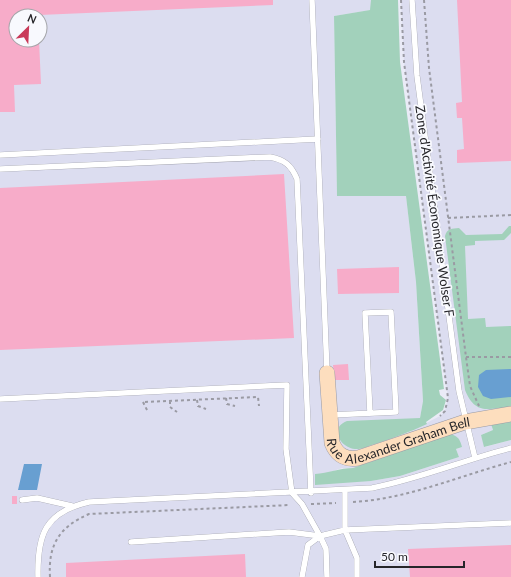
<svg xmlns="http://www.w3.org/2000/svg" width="511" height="577" viewBox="0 0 511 577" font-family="Lato,sans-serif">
<rect width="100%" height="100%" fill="#eaebf7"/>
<path fill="#dcddf0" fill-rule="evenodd" d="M0 0H371V10L334 16 337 195 406 196 416 282 423 401 420 418 405 434 440 416 445 411 448 398 404 62 401 0H511V422L491 424 493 430 481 435 485 447 511 440V577H0ZM16 16H40V40H16ZM462 447 456 449 459 457 400 476 371 481 315 474H325L342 468H353Z"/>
<path fill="#a2d1bb" d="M371 0H398L400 62 444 389 439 390 440 395 446 400 443 410 426 422 427 424C410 432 393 438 375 444 370 445 363 449 358 449 341 450 328 428 347 421L420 418 423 401 416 282 406 196H337L334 16 370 10Z
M509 226H511V233L504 240 475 241V245L465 246 468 319 485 318 486 327 511 326V407C488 409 475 415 465 390L445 236C447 228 452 229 459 228L466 235 502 234Z
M511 422V440L484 447 481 435 493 430 491 424Z
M450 434C458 436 460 439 462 447L456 449 459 457 400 476 371 481 315 485V474C328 473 340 468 353 468Z"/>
<path fill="#689fd1" d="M511 369V397L491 399 483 396 478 387 479 375 486 370Z
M24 464H42L37 490H18Z"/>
<path fill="#f7acc9" d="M0 0H273V5L16 16V40H39L41 84 14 85 15 112H0Z
M457 0H511V161L457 163V150L464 149 462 118H457L456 103 462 102Z
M284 174 294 338 0 350V188Z
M399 267V293L338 294 337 269Z
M348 364 349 380H334L333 365Z
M12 496H17V504H12Z
M511 545V577H410L408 549Z
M245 554 246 577H66V563Z"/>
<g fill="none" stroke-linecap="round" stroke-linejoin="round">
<defs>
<path id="service" d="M312 0 327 372
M412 0 417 76 459 391 475 458
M0 155 318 139
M0 169 270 157C285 160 291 165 297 179L311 493
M0 399 287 385 286 449 292 493 302 504 320 536 308 545 302 577
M331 415 396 412 391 312 365 313 370 413
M22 500 37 498 72 506
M131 542 289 532 320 536
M38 577C37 535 45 512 89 502L372 488C419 479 464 460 511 448
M327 577 326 549 320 536 345 530V490
M357 577V558L345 530 511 523"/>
<g id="secondary">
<path id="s1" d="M327 373 332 443C337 455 345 460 358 458L465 422 511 414"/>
</g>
</defs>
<use href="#service" stroke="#999aa5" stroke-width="6"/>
<use href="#secondary" stroke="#999aa5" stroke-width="16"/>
<path stroke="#9a9aa3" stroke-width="2" stroke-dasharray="3 3" stroke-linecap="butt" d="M401 0 404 62 448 398 445 411 440 416
M424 0 429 68 466 357 470 386 479 406
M448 218 511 215
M466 357H511
M226 398 227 404 235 406
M197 400 198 406 206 409
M170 401V407L177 412
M143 402 148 412
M145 402 258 397 259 406
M353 502C407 499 459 476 511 462
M311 504 336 503
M50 577C48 545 59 527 89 514L290 505"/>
<use href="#service" stroke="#fff" stroke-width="5.5"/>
<use href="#secondary" stroke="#fddebe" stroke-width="15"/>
</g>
<g text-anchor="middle" stroke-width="3.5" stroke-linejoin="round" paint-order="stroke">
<g font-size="13" fill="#26262a" stroke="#f8f9fe">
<text transform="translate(435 211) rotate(82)" y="5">Zone d'Activité Économique Wolser F</text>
<text dy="5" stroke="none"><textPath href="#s1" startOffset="143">Rue Alexander Graham Bell</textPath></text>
</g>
</g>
<g transform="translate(28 28) rotate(24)"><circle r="19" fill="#f8f9fe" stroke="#a4a5a9"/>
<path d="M0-3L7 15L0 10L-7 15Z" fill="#c93a5a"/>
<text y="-6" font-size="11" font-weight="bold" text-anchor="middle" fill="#26262a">N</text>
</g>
<path d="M375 561v6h89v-6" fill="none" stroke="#26262a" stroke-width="2"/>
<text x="381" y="561" font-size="12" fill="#26262a" stroke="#f8f9fe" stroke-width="3" paint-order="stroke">50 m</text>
</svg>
